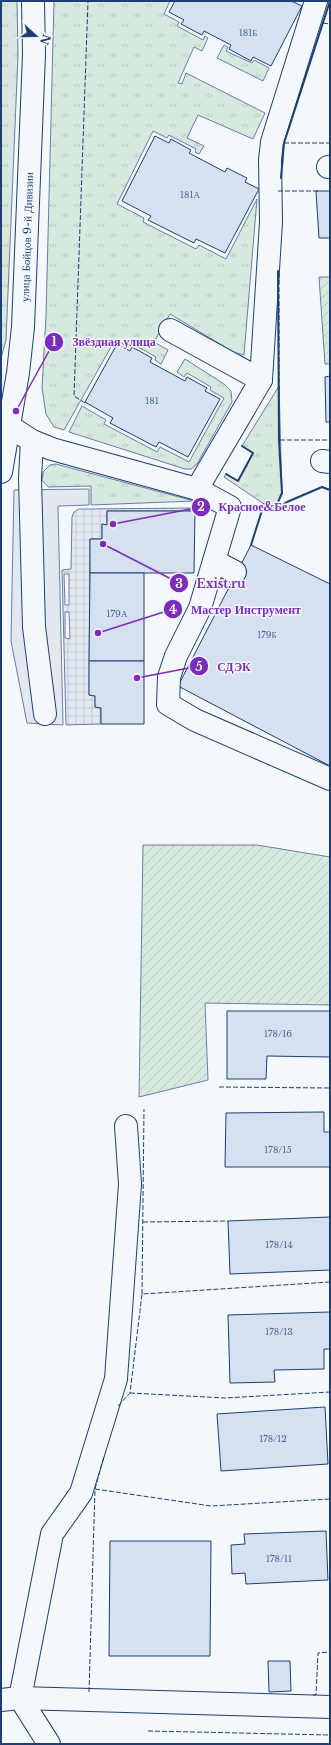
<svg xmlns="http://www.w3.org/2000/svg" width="331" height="1745" font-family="'Libre Baskerville',serif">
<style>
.grass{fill:url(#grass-tufts);stroke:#687fa3}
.garden{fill:url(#garden-furrows);stroke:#687fa3}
.parking{fill:#e3e8f0;stroke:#687fa3}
.plaza{fill:url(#plaza-grid);stroke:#687fa3;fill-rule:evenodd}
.building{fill:#d5e0f0;stroke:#1d3f73}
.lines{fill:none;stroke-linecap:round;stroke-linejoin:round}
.minor-casing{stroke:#1d3f73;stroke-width:24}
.major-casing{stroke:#1d3f73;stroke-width:24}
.minor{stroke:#f4f7fb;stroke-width:22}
.major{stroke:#f4f7fb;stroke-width:22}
.fence{stroke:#1d3f73;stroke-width:1;stroke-dasharray:5 2;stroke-linecap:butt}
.wall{stroke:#1d3f73;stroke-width:2}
.labels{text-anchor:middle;stroke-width:3;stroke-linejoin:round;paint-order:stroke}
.number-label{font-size:9px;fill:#4b6792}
.street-label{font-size:11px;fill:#1d3f73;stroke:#f4f7fb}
.leader{fill:none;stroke:#7b2cbf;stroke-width:1.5}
.callout-dot{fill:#7b2cbf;stroke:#f4f7fb;stroke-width:1.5}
.mark-label{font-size:12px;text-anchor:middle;font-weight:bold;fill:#fff}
.callout-label{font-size:12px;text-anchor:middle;font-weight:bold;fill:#7b2cbf;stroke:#f4f7fb;stroke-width:3;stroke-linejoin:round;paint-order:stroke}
</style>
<defs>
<pattern id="grass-tufts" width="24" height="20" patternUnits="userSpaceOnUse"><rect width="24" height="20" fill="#d7e8df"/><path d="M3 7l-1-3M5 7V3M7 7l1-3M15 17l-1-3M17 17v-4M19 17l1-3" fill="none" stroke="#b8c8c3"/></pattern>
<pattern id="garden-furrows" width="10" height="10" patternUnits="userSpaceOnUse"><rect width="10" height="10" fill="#d7e8df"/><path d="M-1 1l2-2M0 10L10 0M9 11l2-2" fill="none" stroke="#b8c8c3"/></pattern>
<pattern id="plaza-grid" width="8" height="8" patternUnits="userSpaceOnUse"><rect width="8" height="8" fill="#e3e8f0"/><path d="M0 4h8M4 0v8" fill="none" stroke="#c2c8d1"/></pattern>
</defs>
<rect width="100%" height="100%" fill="#f4f7fb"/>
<!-- grass -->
<g class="grass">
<polygon points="1,1 17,1 18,55 6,340 1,358"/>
<polygon points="54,1 170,1 164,14 179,22 177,26 203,40 205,36 208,38 202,51 194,47 178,83 182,84 186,73 265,113 253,139 198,115 187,138 204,146 199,154 195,152 196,149 169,135 167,138 153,131 117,204 144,218 143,222 196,249 199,245 226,259 257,199 244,355 233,352 170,314 154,342 168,350 161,364 155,360 156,357 131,343 129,347 115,340 64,430 54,427 46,414 42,388 46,316"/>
<polygon points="224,45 228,47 226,51 252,63 254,60 269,68 263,81 217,58"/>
<polygon points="185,359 224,384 231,391 232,402 197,464 191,469 185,469 69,432 82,406 106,420 104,424 157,452 160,447 189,462 224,398 210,390 211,387 187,373 184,377 177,372"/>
<polygon points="279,386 282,493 275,509 264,504 224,477 226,474 238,481 253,453 242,446"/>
<polygon points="56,464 194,501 91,505 91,486 48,487 42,480 43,472 50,465"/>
</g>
<!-- garden -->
<g class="garden">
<polygon points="319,277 330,277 330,364 325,364"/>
<polygon points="143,845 257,845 330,857 330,1005 205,1003 208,1080 139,1097"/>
</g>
<!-- parking -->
<polygon class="parking" points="89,489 89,505 58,506 63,725 27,723 11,641 14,490"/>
<!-- plaza -->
<path class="plaza" d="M194,508L195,511H107V525H102V539H90L89,695L95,696V707L101,708V724L66,725L62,570L71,569L72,517L74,512L79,509H86ZM64,574H69V605H65ZM65,612H69L70,639L65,638Z"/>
<!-- building -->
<g class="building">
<polygon points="175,1 291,1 302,6 271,66 253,57 251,61 229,49 231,45 204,31 202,35 181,24 184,20 169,12"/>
<polygon points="155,136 169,143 171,139 191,150 189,153 225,172 227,168 247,178 245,182 259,189 225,253 196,239 194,243 148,220 151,216 122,201"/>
<polygon points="316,191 330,191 330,238 319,238"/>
<polygon points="117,344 130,351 132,347 152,358 150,362 185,381 187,377 207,388 205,391 220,399 188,457 159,442 156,447 110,423 113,418 85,402"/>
<polygon points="330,376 330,422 326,422 325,377"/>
<polygon points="107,511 195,511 194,573 90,573 90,539 102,539 102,524 107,525"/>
<polygon points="251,545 330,584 330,766 178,686"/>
<polygon points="90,573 144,573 144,661 89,661"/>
<polygon points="89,661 144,661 144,724 101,724 101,708 95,707 95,696 89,695"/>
<polygon points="227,1011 330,1011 330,1057 267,1056 266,1079 227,1079"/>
<polygon points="324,1112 324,1132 330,1132 330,1167 225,1167 226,1113"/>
<polygon points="330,1217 330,1270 230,1274 228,1221"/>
<polygon points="330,1312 330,1349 324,1349 324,1369 274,1370 275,1382 230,1383 228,1315"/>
<polygon points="325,1407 328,1464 221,1471 217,1414"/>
<polygon points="326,1531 328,1580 246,1584 245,1573 232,1574 231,1545 245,1544 244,1534"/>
<polygon points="110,1541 211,1541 210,1656 109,1656"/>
<polygon points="268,1661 290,1661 291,1691 269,1692"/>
</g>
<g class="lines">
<defs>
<g id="minor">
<polyline points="328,167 330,167"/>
<polyline points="170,330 261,380"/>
<polyline points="1,425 9,426 32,441 52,449 197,489 230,507 200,608 176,656 169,677 168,704 195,720 330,779"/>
<polyline points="32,441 30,478 34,627 45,714"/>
<polyline points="322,461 330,462"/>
<polyline points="197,489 261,380 271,222 270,160 272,142 316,1"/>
<polyline points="214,561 235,572"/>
<polyline points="1,1700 20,1698 330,1707"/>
<polyline points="49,1744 20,1698 52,1534 81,1493 116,1379 130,1184 126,1126"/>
</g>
<polyline id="major" points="1,472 18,373 23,327 34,54 33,1"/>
</defs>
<!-- minor casing -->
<use href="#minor" class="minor-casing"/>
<!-- major casing -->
<use href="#major" class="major-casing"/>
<!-- minor -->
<use href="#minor" class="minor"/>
<!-- major -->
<use href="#major" class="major"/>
<!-- fence -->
<g class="fence">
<polyline points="323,23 330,24"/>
<polyline points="284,143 330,143"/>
<polyline points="278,191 318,191"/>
<polyline points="279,273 279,440 330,440"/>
<polyline points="85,403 74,396 88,1"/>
<polyline points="219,1087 330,1088"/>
<polyline points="143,1222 228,1221"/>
<polyline points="142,1294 144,1109"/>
<polyline points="130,1393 225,1398 330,1392"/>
<polyline points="118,1406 130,1393 142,1294 330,1282"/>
<polyline points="95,1489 211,1506 330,1499"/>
<polyline points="89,1692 95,1489 104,1456"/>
<polyline points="313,1695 316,1695 318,1653 330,1652"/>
<polyline points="148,1731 330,1735"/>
</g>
<!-- wall -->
<g class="wall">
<polyline points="281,178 284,143 330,1"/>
<polyline points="226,474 238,481 253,453 242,446"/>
<polyline points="275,509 282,493 279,440 278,271"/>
<polyline points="251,545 264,504 275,509 287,502 322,487 330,490"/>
</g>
</g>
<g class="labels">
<!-- number labels -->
<g class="number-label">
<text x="248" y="36">181Б</text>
<text x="190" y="198">181А</text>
<text x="152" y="404">181</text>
<text x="117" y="617">179А</text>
<text x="267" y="638">179Б</text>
<text x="278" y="1037">178/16</text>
<text x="278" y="1153">178/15</text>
<text x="279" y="1248">178/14</text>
<text x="279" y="1335">178/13</text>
<text x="273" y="1442">178/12</text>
<text x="279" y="1562">178/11</text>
</g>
<!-- street labels -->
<g class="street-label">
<text transform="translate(27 237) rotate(-88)" y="4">улица Бойцов 9-й Дивизии</text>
</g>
</g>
<!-- callouts -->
<path class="leader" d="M16 411L54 342M113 524L201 507M103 544L179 583M98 633L173 609M137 678L199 666"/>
<g class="callout-dot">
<circle cx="16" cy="411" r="4"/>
<circle cx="113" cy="524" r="4"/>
<circle cx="103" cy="544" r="4"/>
<circle cx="98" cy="633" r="4"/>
<circle cx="137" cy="678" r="4"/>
<circle cx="54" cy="342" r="10"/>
<circle cx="201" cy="507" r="10"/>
<circle cx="179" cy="583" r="10"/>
<circle cx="173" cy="609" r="10"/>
<circle cx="199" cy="666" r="10"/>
</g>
<g class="mark-label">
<text x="54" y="346">1</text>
<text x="201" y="511">2</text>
<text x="179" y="588">3</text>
<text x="173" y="614">4</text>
<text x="199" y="671">5</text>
</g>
<g class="callout-label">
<text x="114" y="346">Звёздная улица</text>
<text x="262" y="511">Красное&amp;Белое</text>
<text x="221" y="588">Exist.ru</text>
<text x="246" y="614">Мастер Инструмент</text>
<text x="234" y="671">СДЭК</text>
</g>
<!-- border -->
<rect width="331" height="1745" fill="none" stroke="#1d3f73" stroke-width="4"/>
<!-- north arrow -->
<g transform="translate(36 36) rotate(111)" stroke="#f4f7fb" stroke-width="3" paint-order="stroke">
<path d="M0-3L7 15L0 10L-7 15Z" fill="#1d3f73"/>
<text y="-6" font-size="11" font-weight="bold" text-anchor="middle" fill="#1d3f73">N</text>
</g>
</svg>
